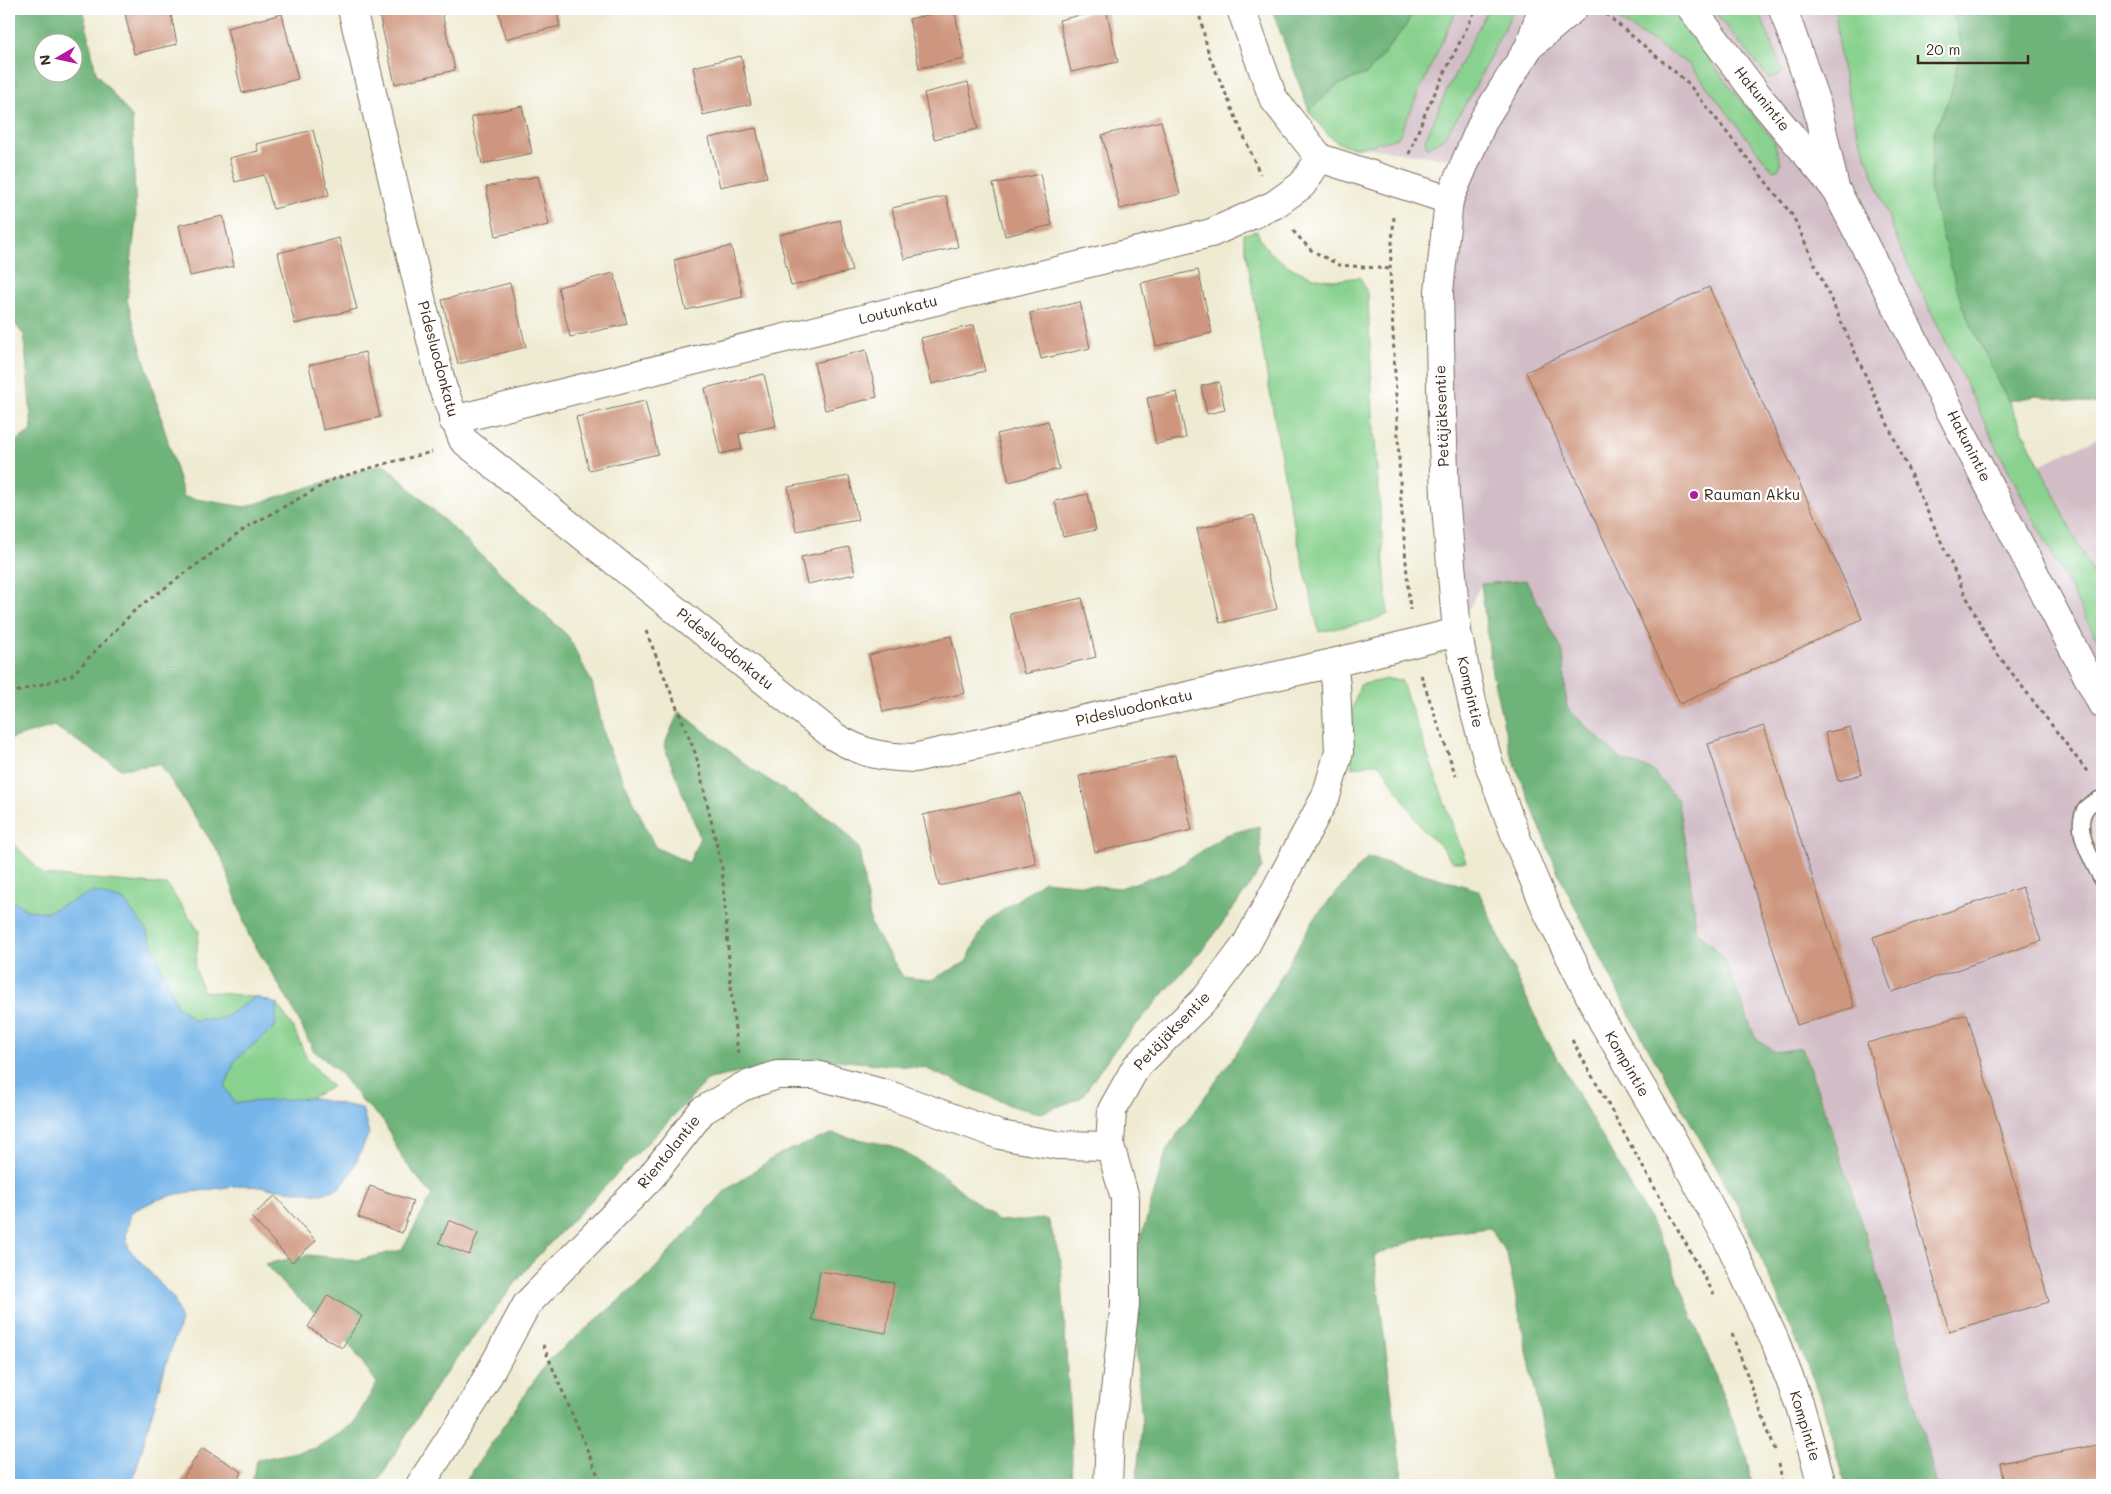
<svg xmlns="http://www.w3.org/2000/svg" width="2111" height="1494" font-family="Mali,sans-serif">
<style>
.industrial{fill:#d2bdc6}
.green{fill:#88d18e;stroke:#627e56}
.forest{fill:#6eb379;stroke:#546e4c;fill-rule:evenodd}
.water{fill:#75b5e9;stroke:#587084}
.building{fill:#ce967e}
.lines{fill:none;stroke-linecap:round;stroke-linejoin:round}
.service-casing{stroke:#7a6e5d;stroke-width:18}
.minor-casing{stroke:#7a6e5d;stroke-width:30}
.tertiary-casing{stroke:#7a6e5d;stroke-width:30}
.path{stroke:#7a6e5d;stroke-width:3;stroke-dasharray:4 4;stroke-linecap:butt}
.service{stroke:#fff;stroke-width:15}
.minor{stroke:#fff;stroke-width:28}
.tertiary{stroke:#fff;stroke-width:28}
.poi-dot{fill:#b5179e;stroke:#fff;stroke-width:2}
.labels{text-anchor:middle;stroke-width:4.5;stroke-linejoin:round;paint-order:stroke}
.street-label{font-size:15px;fill:#3b2a1e;stroke:#fff}
.poi-label{font-size:15px;fill:#3b2a1e;stroke:#fff;text-anchor:start}
</style>
<rect width="100%" height="100%" fill="#fff"/>
<filter id="ink" filterUnits="userSpaceOnUse"><feTurbulence type="fractalNoise" baseFrequency=".02" numOctaves="2"/><feDisplacementMap in="SourceGraphic" scale="10" xChannelSelector="R" yChannelSelector="G"/><feConvolveMatrix kernelMatrix="1 2 1 2 8 2 1 2 1" color-interpolation-filters="sRGB"/></filter>
<filter id="wash" filterUnits="userSpaceOnUse"><feTurbulence type="fractalNoise" baseFrequency=".0096" numOctaves="4" result="noise"/><feDisplacementMap in="SourceGraphic" scale="20" xChannelSelector="R" yChannelSelector="G"/><feGaussianBlur stdDeviation="1.12" result="paint"/><feColorMatrix in="noise" values="0 0 0 0 0 0 0 0 0 0 0 0 0 0 0 0 0 1.4 0 .05"/><feComposite in="paint" operator="in"/></filter>
<g filter="url(#wash)">
<rect width="100%" height="100%" fill="#efebd3"/>
<!-- industrial -->
<g class="industrial">
<polygon points="1272,9 1835,9 1841,63 1857,131 1899,245 2094,634 2102,645 2102,1485 1937,1485 1867,1234 1829,1120 1802,1048 1775,1052 1756,1039 1723,957 1696,930 1688,859 1652,769 1622,760 1567,708 1563,652 1481,584 1457,632 1441,387 1464,161 1362,147 1351,148 1337,142 1323,130 1309,111"/>
<polygon points="2102,436 2102,593 2039,465"/>
</g>
<!-- green -->
<g class="green">
<path d="M1415,9H1457L1398,138C1348,151 1342,156 1309,111L1337,85L1368,73L1405,27Z"/>
<polygon points="1488,9 1514,9 1470,97 1444,138 1427,148 1425,140 1447,90"/>
<polygon points="1608,9 1650,9 1673,15 1774,141 1781,163 1778,170 1773,171 1690,65 1619,20"/>
<polygon points="1712,9 1758,9 1783,73 1769,78"/>
<polygon points="1835,9 1952,9 1961,44 1952,91 1934,132 1962,306 2102,593 2102,645 2094,634 1999,452 1899,245 1857,131 1841,63"/>
<path d="M1257,231C1265,258 1306,280 1334,280C1342,280 1352,278 1360,277L1368,295L1373,415L1388,614L1371,621L1319,632L1288,498L1243,234Z"/>
<polygon points="1387,679 1401,680 1466,862 1453,862 1439,844 1424,832 1382,766 1376,763 1352,768 1351,713 1360,685"/>
<polygon points="9,839 44,875 167,885 199,931 195,968 203,991 255,997 277,1004 293,1027 306,1057 332,1087 310,1098 185,1125 9,984"/>
</g>
<!-- forest -->
<g class="forest">
<path d="M9,9H83L96,73L132,117L136,219L127,300L184,497L245,507L384,464L568,636L592,683L607,745L655,847L689,863L700,837L664,746L679,711L753,770L837,823L859,848L871,925L903,977L931,980L966,962L986,922L1044,881L1120,888L1174,870L1225,835L1259,826L1262,868L1212,938L1111,1054L1081,1098L1041,1113L1014,1107L925,1068L812,1058L709,1079L531,1263L437,1385L376,1485H251L257,1460L316,1448L353,1424L377,1383L343,1335L293,1294L265,1264L308,1255L358,1260L402,1250L432,1195L403,1160L383,1120L363,1102L338,1071L313,1050L290,1003L249,936L222,858L160,764L121,769L54,726L9,739V446L32,430L24,335L9,317ZM42,42H72V72H42Z"/>
<polygon points="1272,9 1415,9 1405,27 1368,73 1337,85 1309,111"/>
<polygon points="1952,9 2102,9 2102,405 2036,396 2008,401 1962,306 1930,191 1934,132 1952,91 1961,44"/>
<path d="M1526,580L1563,652L1567,708L1622,760L1651,769L1677,799L1688,859L1696,930L1723,957L1756,1039L1775,1052L1802,1048C1856,1191 1897,1337 1937,1485H1846L1820,1395L1740,1210L1633,1021L1558,873L1510,752L1492,673L1481,584Z"/>
<polygon points="1368,857 1478,890 1541,1030 1666,1248 1746,1455 1752,1485 1555,1485 1507,1255 1490,1228 1426,1236 1374,1256 1403,1485 1136,1485 1142,1423 1130,1275 1167,1149 1240,1048 1315,917"/>
<polygon points="832,1134 893,1146 943,1175 997,1221 1048,1219 1061,1262 1072,1457 1071,1485 463,1485 547,1362 649,1275 726,1190 779,1154"/>
</g>
<!-- water -->
<polygon class="water" points="93,892 123,900 146,929 177,1006 194,1020 223,1018 255,997 277,1004 275,1027 235,1060 225,1087 235,1103 310,1098 362,1108 369,1133 350,1175 339,1188 322,1194 242,1185 177,1194 156,1200 131,1212 126,1235 129,1249 174,1299 181,1321 166,1364 133,1480 107,1485 9,1485 9,898 27,910 47,912"/>
<g id="blocks">
<!-- building -->
<g class="building">
<polygon points="124,9 170,9 177,44 134,54"/>
<polygon points="401,9 441,9 455,70 395,84 379,14"/>
<polygon points="498,9 556,9 560,26 505,39"/>
<polygon points="618,9 637,9 637,10 619,13"/>
<polygon points="954,9 965,59 919,68 909,19"/>
<polygon points="1106,9 1118,62 1071,72 1059,20"/>
<polygon points="282,14 298,79 242,93 227,28"/>
<polygon points="741,56 751,104 703,115 693,67"/>
<polygon points="968,82 978,129 934,139 924,93"/>
<polygon points="522,106 532,153 482,164 471,117"/>
<polygon points="1161,121 1180,194 1120,209 1102,135"/>
<polygon points="756,128 767,177 720,187 709,138"/>
<polygon points="313,130 329,195 273,209 264,175 235,182 229,158 258,151 256,144"/>
<polygon points="1040,174 1052,225 1005,236 993,184"/>
<polygon points="538,176 549,225 496,236 486,187"/>
<polygon points="946,196 958,247 904,259 892,208"/>
<polygon points="223,216 234,266 190,276 179,225"/>
<polygon points="840,220 852,271 791,286 779,235"/>
<polygon points="339,238 357,309 295,324 278,253"/>
<polygon points="731,246 743,297 686,310 674,260"/>
<polygon points="1198,270 1212,333 1156,346 1141,283"/>
<polygon points="614,273 627,324 570,337 558,287"/>
<polygon points="510,283 526,347 458,364 442,300"/>
<polygon points="1709,287 1862,619 1680,704 1526,372"/>
<polygon points="1080,302 1090,348 1041,359 1030,313"/>
<polygon points="974,325 985,371 932,384 921,338"/>
<polygon points="866,350 877,397 825,410 814,363"/>
<polygon points="365,352 380,417 323,430 309,365"/>
<polygon points="764,374 776,426 739,434 742,449 720,454 705,388"/>
<polygon points="1219,382 1225,410 1207,414 1201,386"/>
<polygon points="1177,392 1186,438 1156,444 1147,398"/>
<polygon points="645,401 658,454 589,470 576,417"/>
<polygon points="1048,421 1059,469 1009,482 997,434"/>
<polygon points="849,476 858,520 796,531 788,487"/>
<polygon points="1088,494 1096,530 1063,537 1055,501"/>
<polygon points="1254,515 1277,609 1220,623 1197,529"/>
<polygon points="849,547 855,574 807,584 801,557"/>
<polygon points="1082,598 1096,657 1024,674 1010,614"/>
<polygon points="951,636 965,693 883,712 869,655"/>
<polygon points="1764,726 1854,1007 1797,1025 1708,744"/>
<polygon points="1850,727 1862,774 1838,781 1825,733"/>
<polygon points="1175,755 1192,830 1095,852 1079,776"/>
<polygon points="1021,793 1036,864 939,886 923,815"/>
<polygon points="2022,887 2041,941 1892,992 1873,937"/>
<polygon points="1967,1014 2049,1302 1949,1331 1867,1043"/>
<polygon points="370,1186 413,1201 402,1233 358,1217"/>
<polygon points="275,1196 316,1241 292,1262 251,1217"/>
<polygon points="449,1220 478,1233 469,1255 439,1243"/>
<polygon points="820,1271 894,1283 886,1333 812,1320"/>
<polygon points="328,1295 362,1316 342,1348 308,1327"/>
<polygon points="2102,1444 2102,1485 2004,1485 2000,1463"/>
<polygon points="202,1447 242,1472 234,1485 179,1485"/>
</g>
</g>
</g>
<g filter="url(#ink)">
<use href="#blocks" fill-opacity="0" stroke="#7a6e5d" stroke-width="1"/>
<g class="lines">
<defs>
<path id="service" d="M2102,798C2098,800 2091,803 2088,806C2070,826 2093,861 2102,880"/>
<g id="minor">
<path d="M352,9L442,386L463,440L835,737C864,754 880,757 914,758L1333,663L1457,632"/>
<polyline points="1241,9 1273,98 1320,158 1449,200"/>
<polyline points="453,420 1211,233 1274,205 1302,185 1320,158"/>
<polyline points="420,1485 476,1398 527,1304 651,1177 702,1111 742,1087 777,1075 816,1075 892,1096 1000,1135 1057,1145 1110,1146"/>
<polyline points="1108,1485 1110,1435 1125,1304 1125,1198 1110,1146 1112,1110 1136,1067 1206,998 1246,945 1326,796 1339,752 1336,686 1333,663"/>
</g>
<g id="tertiary">
<polyline points="1542,9 1529,47 1484,119 1449,200 1439,291 1441,387 1445,496 1457,632 1473,706 1489,764 1518,842 1548,913 1603,1022 1688,1166 1731,1246 1775,1341 1800,1406 1822,1485"/>
<polyline points="1692,9 1762,101 1835,188 2102,704"/>
<polyline points="1783,9 1817,106 1834,184"/>
<polyline points="1530,46 1573,9"/>
</g>
</defs>
<!-- service casing -->
<use href="#service" class="service-casing"/>
<!-- minor casing -->
<use href="#minor" class="minor-casing"/>
<!-- tertiary casing -->
<use href="#tertiary" class="tertiary-casing"/>
<!-- path -->
<g class="path">
<polyline points="1198,9 1209,55 1260,174"/>
<polyline points="1606,14 1687,82 1793,216 1964,592 1992,647 2089,774"/>
<polyline points="1409,154 1426,111 1476,9"/>
<polyline points="1394,217 1390,269 1401,502 1410,610"/>
<polyline points="1293,231 1311,250 1339,265 1390,269"/>
<polyline points="646,631 696,755 722,868 733,1012 738,1054"/>
<polyline points="1421,675 1456,776"/>
<polyline points="9,694 72,675 135,610 249,526 334,479 384,464 432,452"/>
<polyline points="1572,1040 1714,1294"/>
<polyline points="1732,1334 1775,1450"/>
<polyline points="543,1345 602,1485"/>
<polyline points="1779,1463 1783,1485"/>
</g>
<!-- service -->
<use href="#service" class="service"/>
<!-- minor -->
<use href="#minor" class="minor"/>
<!-- tertiary -->
<use href="#tertiary" class="tertiary"/>
</g>
</g>
<!-- markers -->
<circle class="poi-dot" cx="1694" cy="495" r="5"/>
<g class="labels">
<!-- street labels -->
<g class="street-label">
<text transform="translate(1762 99) rotate(51)" y="5">Hakunintie</text>
<text transform="translate(898 310) rotate(-14)" y="5">Loutunkatu</text>
<text transform="translate(438 359) rotate(75)" y="5">Pidesluodonkatu</text>
<text transform="translate(1442 416) rotate(-92)" y="5">Petäjäksentie</text>
<text transform="translate(1969 446) rotate(63)" y="5">Hakunintie</text>
<text transform="translate(725 649) rotate(39)" y="5">Pidesluodonkatu</text>
<text transform="translate(1470 692) rotate(77)" y="5">Kompintie</text>
<text transform="translate(1134 708) rotate(-13)" y="5">Pidesluodonkatu</text>
<text transform="translate(1172 1031) rotate(-46)" y="5">Petäjäksentie</text>
<text transform="translate(1627 1064) rotate(60)" y="5">Kompintie</text>
<text transform="translate(669 1152) rotate(-51)" y="5">Rientolantie</text>
<text transform="translate(1805 1426) rotate(73)" y="5">Kompintie</text>
</g>
<!-- poi labels -->
<g class="poi-label">
<text x="1704" y="500">Rauman Akku</text>
</g>
</g>
<!-- margin -->
<rect width="2111" height="1494" fill="none" stroke="#fff" stroke-width="30"/>
<!-- north arrow -->
<g transform="translate(58 58) rotate(261)"><circle r="24" fill="#ffffff" stroke="#b1aaa5"/>
<path d="M0-4L9 19L0 12L-9 19Z" fill="#b5179e"/>
<text y="-8" font-size="14" font-weight="bold" text-anchor="middle" fill="#3b2a1e">N</text>
</g>
<!-- scale -->
<path d="M1918 55v8h110v-8" fill="none" stroke="#3b2a1e" stroke-width="2.5"/>
<text x="1926" y="55" font-size="15" fill="#3b2a1e" stroke="#ffffff" stroke-width="4" paint-order="stroke">20 m</text>
</svg>
